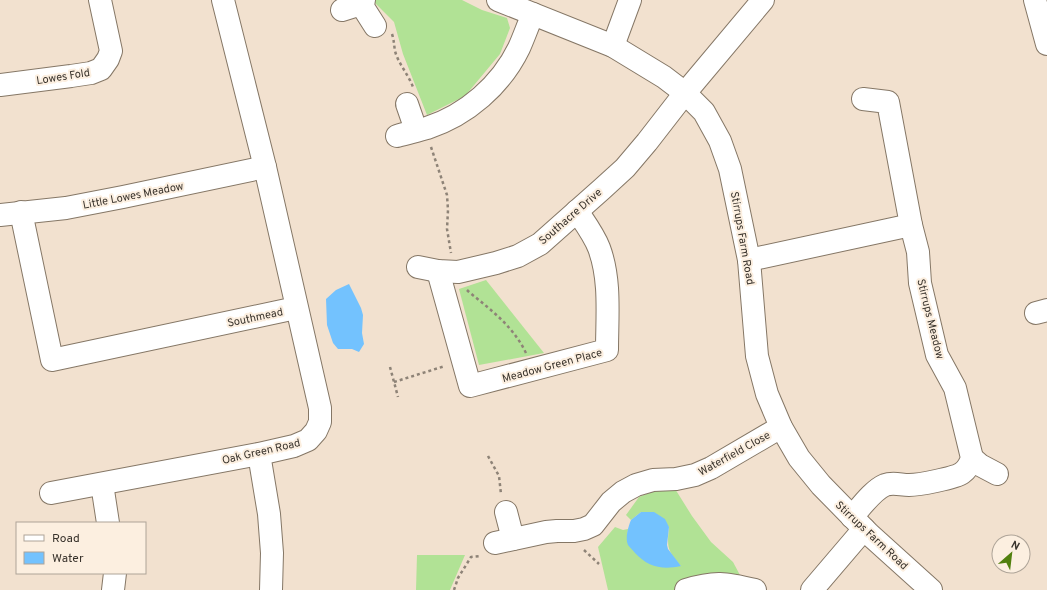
<svg xmlns="http://www.w3.org/2000/svg" width="1047" height="590" font-family="Overpass,sans-serif">
<style>
.grass{fill:#b1e295}
.water{fill:#73c2fe}
.lines{fill:none;stroke-linecap:round;stroke-linejoin:round}
.minor-casing{stroke:#857766;stroke-width:24}
.path{stroke:#8e8377;stroke-width:2.5;stroke-dasharray:3 3;stroke-linecap:butt}
.minor{stroke:#fff;stroke-width:22}
.labels{text-anchor:middle;stroke-width:4;stroke-linejoin:round;paint-order:stroke}
.street-label{font-size:11px;fill:#39332c;stroke:#fcefe0}
</style>
<rect width="100%" height="100%" fill="#f2e1cf"/>
<!-- grass -->
<g class="grass">
<polygon points="374,0 462,0 482,10 507,18 510,28 500,54 465,96 427,115 403,54 394,22 373,1"/>
<polygon points="486,280 544,353 479,365 459,289"/>
<path d="M672,484L692,516L711,542L733,562L741,577L680,590H608L598,547L615,527L623,530L628,529L627,538L681,566C667,550 667,548 669,527L641,512L631,520L626,515L639,497Z"/>
<polygon points="417,555 465,555 450,590 416,590"/>
</g>
<!-- water -->
<g class="water">
<polygon points="349,284 361,308 363,315 362,333 364,344 359,352 352,349 338,349 333,343 327,325 326,299 336,290"/>
<path d="M641,512H654L665,519L669,527L667,545L668,549L681,566C662,570 648,567 635,553C633,550 630,548 628,545C625,538 628,527 631,520Z"/>
</g>
<g class="lines">
<defs>
<g id="minor">
<polyline points="498,0 613,46 664,77 685,93 704,112 720,141 730,169 749,260 757,356 767,394 781,427 799,458 821,485 869,534 931,590"/>
<polyline points="1035,0 1047,44"/>
<polyline points="361,4 375,26"/>
<polyline points="342,10 361,4 364,0"/>
<polyline points="613,46 630,0"/>
<polyline points="0,85 71,76 91,73 101,69 108,59 111,51 100,0"/>
<polyline points="407,104 416,130"/>
<path d="M397,136C407,133 417,131 427,128C467,115 501,85 519,48C524,37 528,25 533,14"/>
<polyline points="21,212 52,360 296,308"/>
<polyline points="0,215 66,208 123,197 265,167"/>
<polyline points="749,260 911,225"/>
<polyline points="418,267 438,271 458,272 496,263 518,256 540,244 602,189 625,168 647,142 685,93 763,0"/>
<path d="M438,271L470,386L607,350C607,317 611,280 599,248C594,235 585,223 577,211"/>
<polyline points="1036,313 1047,310"/>
<polyline points="259,454 269,514 272,553 271,590"/>
<polyline points="972,458 980,465 997,474"/>
<polyline points="102,484 108,523"/>
<polyline points="51,493 259,454 294,446 308,440 316,431 320,422 320,408 265,167 223,0"/>
<polyline points="506,512 513,539"/>
<path d="M852,517C860,508 873,490 885,485C893,482 901,485 909,485C919,485 955,478 962,473C968,469 970,464 972,458L955,388L937,355L920,283L918,252L911,225L888,102L863,99"/>
<polyline points="495,543 546,532 557,531 574,531 584,529 593,525 611,502 623,492 636,485 653,480 676,479 695,475 711,468 781,427"/>
<polyline points="113,590 115,573"/>
<path d="M686,590C715,581 725,583 755,590"/>
<polyline points="812,590 864,529"/>
</g>
</defs>
<!-- minor casing -->
<use href="#minor" class="minor-casing"/>
<!-- path -->
<g class="path">
<path d="M392,34C394,40 394,45 395,51C398,63 408,74 413,87"/>
<polyline points="431,147 447,195 448,210 447,229 451,253"/>
<path d="M467,290L469,292C491,310 513,326 526,353"/>
<polyline points="390,367 398,397"/>
<polyline points="394,382 445,366"/>
<polyline points="488,456 499,476 501,494"/>
<polyline points="584,550 599,564"/>
<polyline points="454,590 458,578 471,557 481,556"/>
</g>
<!-- minor -->
<use href="#minor" class="minor"/>
</g>
<g class="labels">
<!-- street labels -->
<g class="street-label">
<text transform="translate(63 76) rotate(-9)" y="4">Lowes Fold</text>
<text transform="translate(133 195) rotate(-11)" y="4">Little Lowes Meadow</text>
<text transform="translate(570 216) rotate(-41)" y="4">Southacre Drive</text>
<text transform="translate(743 238) rotate(80)" y="4">Stirrups Farm Road</text>
<text transform="translate(255 317) rotate(-12)" y="4">Southmead</text>
<text transform="translate(931 319) rotate(76)" y="4">Stirrups Meadow</text>
<text transform="translate(552 365) rotate(-15)" y="4">Meadow Green Place</text>
<text transform="translate(261 451) rotate(-13)" y="4">Oak Green Road</text>
<text transform="translate(734 453) rotate(-29)" y="4">Waterfield Close</text>
<text transform="translate(872 535) rotate(43)" y="4">Stirrups Farm Road</text>
</g>
</g>
<!-- legend -->
<rect x="16" y="522" width="130" height="52" fill="#fcefe0" stroke="#aea498"/>
<rect x="24" y="535" width="20" height="6" fill="#ffffff" stroke="#aea498"/>
<text x="52" y="542" font-size="12" fill="#39332c">Road</text>
<rect x="24" y="552" width="20" height="12" fill="#73c2fe" stroke="#aea498"/>
<text x="52" y="562" font-size="12" fill="#39332c">Water</text>
<!-- north arrow -->
<g transform="translate(1011 554) rotate(28)"><circle r="19" fill="#fcefe0" stroke="#aea498"/>
<path d="M0-3L7 15L0 10L-7 15Z" fill="#52800e"/>
<text y="-6" font-size="11" font-weight="bold" text-anchor="middle" fill="#39332c">N</text>
</g>
</svg>
